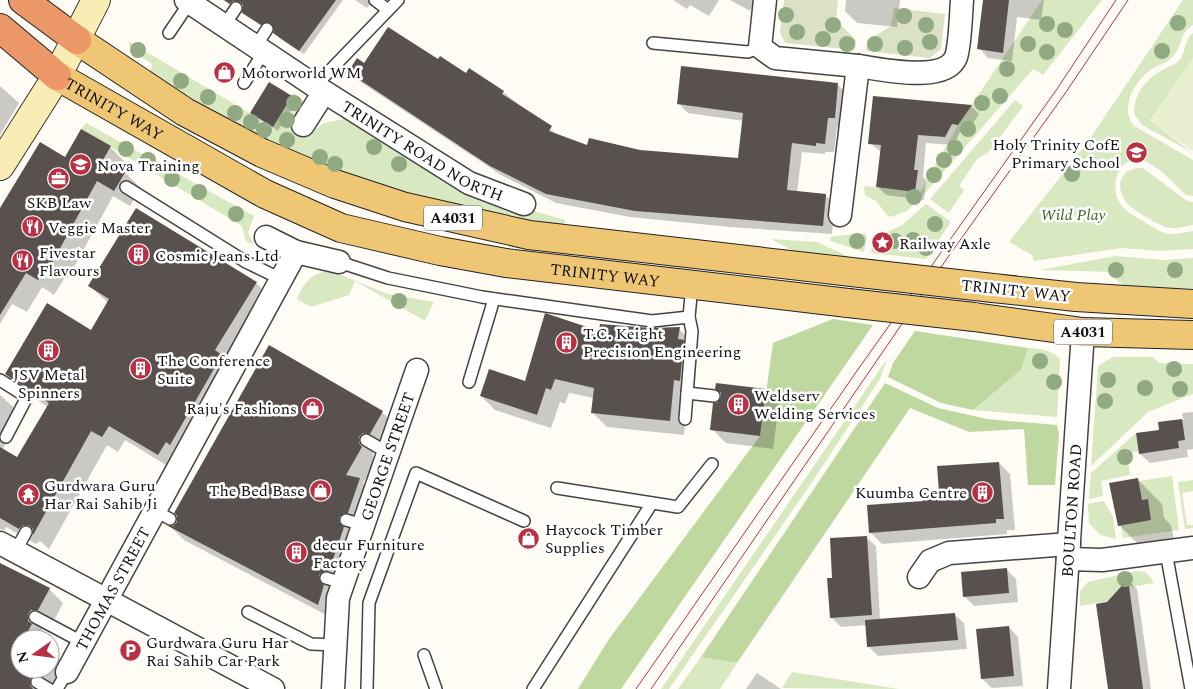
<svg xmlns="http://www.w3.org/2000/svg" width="1193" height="689" font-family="Spectral,serif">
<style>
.green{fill:#d8e8c0}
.forest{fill:#bed8a0}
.cemetery{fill:#dae1c6}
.pitch{fill:#e8f0d1}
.shadow{fill:#0003}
.building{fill:#59514e}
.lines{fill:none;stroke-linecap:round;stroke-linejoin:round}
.lane-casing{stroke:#444;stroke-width:14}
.street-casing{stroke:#444;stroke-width:25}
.secondary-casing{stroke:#333;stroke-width:30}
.primary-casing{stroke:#222;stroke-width:30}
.highway-casing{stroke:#222;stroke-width:30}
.lane{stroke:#fff;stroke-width:11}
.street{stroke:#fff;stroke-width:22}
.secondary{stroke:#faecb5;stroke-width:28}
.primary{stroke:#efc674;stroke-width:28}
.highway{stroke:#eb9767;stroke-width:28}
.tram{stroke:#b93044;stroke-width:1}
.primary-bridge-casing{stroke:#222;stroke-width:30;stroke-linecap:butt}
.primary-bridge{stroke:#efc674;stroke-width:28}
.tree{fill:#91aa82}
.labels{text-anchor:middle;stroke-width:5;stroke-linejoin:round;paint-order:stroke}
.shield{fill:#fff;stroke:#585858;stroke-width:1}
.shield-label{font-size:15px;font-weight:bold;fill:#111}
.poi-label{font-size:16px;fill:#111;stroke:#fff;text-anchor:start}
.street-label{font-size:16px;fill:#111;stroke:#fff}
.park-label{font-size:16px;font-style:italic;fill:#386624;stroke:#fff}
</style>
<rect width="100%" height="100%" fill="#fefcf5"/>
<!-- green -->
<g class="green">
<polygon points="1042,0 1102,0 1043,75 1033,69 925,193 907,211 891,217 887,215 876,201 865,195 864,186 920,192 958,125"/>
<path d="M1183,0H1193V25C1178,35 1184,42 1175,54C1170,62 1159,64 1152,69C1135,80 1119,108 1134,126L1193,160V196L1186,195C1174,184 1159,166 1144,161C1118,153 1108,188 1121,205C1127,213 1138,218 1146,223C1153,227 1161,233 1170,234C1177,234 1186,232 1193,231V249L1160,251L1121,248L1034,261L1032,255L1009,242L1087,143Z"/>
<path d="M1193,33V59L1150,120L1193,153L1142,125L1134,114C1134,92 1147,78 1166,68C1170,66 1176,64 1179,61C1186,53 1184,39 1193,33Z"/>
<path d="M128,41L273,127L294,92L302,104L299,113L291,125L305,137L324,123L349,118L464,191L565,220L564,228C461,213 357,185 264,139C225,119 187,95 149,73L153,65L131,50Z"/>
<polygon points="1015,100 1023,106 988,153 977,159 959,186 964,190 949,213 930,199"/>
<polygon points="86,123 254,216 248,233 254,245 246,241 242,226 81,129"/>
<path d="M1143,168L1187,201L1193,202V225C1186,226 1177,229 1170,228C1161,227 1131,209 1126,202C1114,184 1121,167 1143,168Z"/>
<polygon points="926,204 951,222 926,259 871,253 874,238 902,225"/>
<path d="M865,233L867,237L864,252L830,241L831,237C842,234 854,236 865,233Z"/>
<polygon points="771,239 817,242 856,260 797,253"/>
<polygon points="1115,256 1164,260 1193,258 1193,292 1133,290 1115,279 1114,272 1040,270"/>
<path d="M329,271L336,273L388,294L434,302L425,321L355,281L349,295L311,307L297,299C303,284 311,273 329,271Z"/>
<path d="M1028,348C1040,349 1051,349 1060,359L1057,417L973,410L1021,370Z"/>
<polygon points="1113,357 1153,357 1160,363 1193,364 1193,394 1148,412 1091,466 1098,366"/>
<polygon points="887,359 880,379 806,491 669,689 661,689"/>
<polygon points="1136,433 1139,451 1127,454 1130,475 1101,481 1103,496 1089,499 1091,473"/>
<polygon points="1172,476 1179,530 1123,538 1121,525 1151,520 1148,499 1142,500 1139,481"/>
<polygon points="1193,480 1193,491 1182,493 1187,525 1193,525 1193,528 1185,529 1178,482"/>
<polygon points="1104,501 1113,517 1116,539 1100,535 1089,523 1088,504"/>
<polygon points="1137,571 1146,572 1154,583 1119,589 1107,602 1080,606 1080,591 1088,582"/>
<polygon points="701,657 737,663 720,689 678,689"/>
<polygon points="792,672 899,689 782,688"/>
</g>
<!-- forest -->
<g class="forest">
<polygon points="833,319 873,325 621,689 578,689 609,639 760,436 773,343"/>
<polygon points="915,331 1028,348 1021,370 973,410 941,403 888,377 893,363"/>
<polygon points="885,383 938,408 987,419 1057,425 1059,434 1055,485 1028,485 1024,429 969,432 910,408 737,663 701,657"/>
</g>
<!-- cemetery -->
<g class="cemetery">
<polygon points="784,0 838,0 836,20 856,40 855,50 785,43 780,32"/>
<polygon points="894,8 945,14 941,49 930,58 866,51 867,41 891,26"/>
</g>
<!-- pitch -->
<polygon class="pitch" points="1193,59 1193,151 1150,120"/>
<!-- shadow -->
<g class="shadow">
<polygon points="223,0 343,0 304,54 279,38 275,33 274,26 266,29 248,17 243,12 244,5 238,5 235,8"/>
<polygon points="355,0 373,0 367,8"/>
<polygon points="673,0 719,0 709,16 690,5 687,9"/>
<polygon points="730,0 756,0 750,11"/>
<polygon points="846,0 900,0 897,27 857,23 845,11"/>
<polygon points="985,0 1044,0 1041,20 1017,17 1012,61 988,58 979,48"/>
<polygon points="438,61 503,92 560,137 587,147 739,159 744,121 688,113 679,104 838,85 847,94 844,127 837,127 834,152 825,152 825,154 802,152 797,192 825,195 835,205 832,234 730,227 630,217 556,203 501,175 359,81 349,72 365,65"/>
<polygon points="270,84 296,102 278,131 252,112"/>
<polygon points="0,86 19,103 0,135"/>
<polygon points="971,106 979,114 967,133 960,132 954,145 926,143 923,177 926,180 924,200 886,195 878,187 881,152 870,143"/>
<polygon points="82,131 110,147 126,163 122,170 141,188 130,206 113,196 68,278 65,277 54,295 42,287 27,312 12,304 0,324 0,212 66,159"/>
<polygon points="256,283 272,299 174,470 125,440 118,452 107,445 49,549 40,541 36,544 6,527 4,531 0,529 0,395 22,415 2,450 18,458 48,407 22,390 6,374 92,332 108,303 90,286"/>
<polygon points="679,329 693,343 692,350 697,355 694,394 688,394 684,435 607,427 593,413 594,398 569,393 565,404 560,402 551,428 495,410 481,396 526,383 600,332"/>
<polygon points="765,390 779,404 773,449 726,443 712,429"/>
<polygon points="382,412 396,426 373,451 373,458 376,462 363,483 373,493 332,618 184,540 171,527"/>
<polygon points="1193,412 1193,449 1187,450 1188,457 1150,463 1140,454 1160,431 1159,424 1183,420 1182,413"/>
<polygon points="999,463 1010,474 1015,530 1007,530 1007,534 882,544 870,532"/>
<polygon points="1138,480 1162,504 1164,518 1171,525 1175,544 1144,550 1119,525"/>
<polygon points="866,537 876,546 880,620 954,614 964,623 967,649 878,656 868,646 867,625 841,627 831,617 834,579"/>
<polygon points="0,564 49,589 63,603 52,624 46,624 42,628 45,639 20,639 20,669 50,669 50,652 67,667 55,689 0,689"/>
<polygon points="1006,569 1016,579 1018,602 974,606 965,597"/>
<polygon points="1128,580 1137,589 1151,689 1109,689 1108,603"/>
<polygon points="1009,627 1018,637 1023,686 992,688 982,679"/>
<polygon points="757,673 781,689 746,689"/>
</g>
<!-- building -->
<g class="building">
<polygon points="224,0 336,0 299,51 273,33 274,29 271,23 267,22 261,25 242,13 243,5 240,2 233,1 230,4"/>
<polygon points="983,0 1009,0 1003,53 977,49"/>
<polygon points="388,27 438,59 440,56 466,73 469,68 504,91 502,94 552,126 549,131 587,145 589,138 640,150 738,158 743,113 677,104 681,66 838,83 835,118 828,118 825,144 816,143 816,146 792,143 791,151 787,190 826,194 823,226 635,211 546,194 490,166 348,72 357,58 364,63"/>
<polygon points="269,82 292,96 273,127 250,113"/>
<polygon points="873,96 972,105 958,125 952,124 945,137 918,135 914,170 918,170 915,192 876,187 881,145 868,144"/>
<polygon points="81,129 111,146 104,158 126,171 114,191 97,181 52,263 49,262 38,280 26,273 0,315 0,208 40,142 65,157"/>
<polygon points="136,208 257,282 215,350 222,355 170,445 166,442 158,455 109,426 102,437 91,431 33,535 33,529 29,525 23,525 19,529 0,518 0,447 17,457 49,403 5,374 47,303 91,330 109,299 88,286"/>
<polygon points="545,313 599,331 600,324 651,328 680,327 678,339 684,340 680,381 674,380 670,421 591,413 594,388 555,379 551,390 546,388 537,415 480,396 489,369 525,381"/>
<polygon points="269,345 383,411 370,434 363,433 359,437 359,443 362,447 346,475 360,478 348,513 344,513 339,517 339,522 344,527 329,571 324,571 319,575 319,580 324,585 318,605 168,526 173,526 177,522 177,516 174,513"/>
<polygon points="716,383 766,389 760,436 710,430 713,403 717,403 721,397 721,393 715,389"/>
<polygon points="1182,419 1185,440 1178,441 1179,448 1139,454 1136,433 1159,430 1158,422"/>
<polygon points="999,462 1004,519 996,519 996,523 869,533 867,505 923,501 923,493 939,492 937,466"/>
<polygon points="1138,478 1142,500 1148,499 1151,520 1118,526 1109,483"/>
<polygon points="867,536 872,615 830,618 827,578 832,578 830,538"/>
<polygon points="0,563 50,588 38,610 31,610 28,614 28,621 32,624 24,638 27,639 20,639 20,669 44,669 41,676 34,675 30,679 30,685 33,689 0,689"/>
<polygon points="1007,568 1009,593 963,597 961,572"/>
<polygon points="1128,579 1143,689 1108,689 1096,604 1107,602"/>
<polygon points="955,613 958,640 867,647 865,620"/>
<polygon points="1009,626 1014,676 981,679 976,629"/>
</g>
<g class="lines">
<defs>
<g id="lane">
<polyline points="375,0 388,10"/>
<polyline points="224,26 236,8"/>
<polyline points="169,33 190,2"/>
<polyline points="653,43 748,52 760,47"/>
<polyline points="256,46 267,29"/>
<polyline points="244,83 264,52"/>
<polyline points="315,86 398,0"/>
<polyline points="126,187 246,262 281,279"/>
<polyline points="339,262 388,278 482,297 652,321 689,317"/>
<polyline points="0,380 27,397 6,437"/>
<polyline points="469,382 494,299"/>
<polyline points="687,393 714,396"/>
<polyline points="685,419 692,331 689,317 692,285"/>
<polyline points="366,440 388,453"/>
<polyline points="557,488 678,507 712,464"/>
<polyline points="154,510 170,519"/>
<polyline points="346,520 363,525"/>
<polyline points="15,552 26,532"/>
<polyline points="1166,552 1191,689"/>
<polyline points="326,578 343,583"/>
<polyline points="248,612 311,644 335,645"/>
<polyline points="35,617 82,642"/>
<polyline points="424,655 436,689"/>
<polyline points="37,682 49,689"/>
<polyline points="57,689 67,672"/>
<polyline points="367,689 369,603 416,473 524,521"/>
<polyline points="533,689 652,503"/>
</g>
<g id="street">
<path id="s1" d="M186,0L315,86L469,183L524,204"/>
<polyline points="765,0 760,47 775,58 858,66 840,215"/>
<path d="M858,66C881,69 945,84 956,57C960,46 961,14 962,0"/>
<polyline points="303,125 324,92"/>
<polyline points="266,237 296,252 339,262"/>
<polyline points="0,543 273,689"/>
<polyline points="1068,559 1102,560 1193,548"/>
<polyline points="919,577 930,561 949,553 1069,544"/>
<path id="s2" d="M67,672L296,252"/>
<path id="s3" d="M333,689L338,598L417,370"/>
<path id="s4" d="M1059,689L1083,332"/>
</g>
<polyline id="secondary" points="0,166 57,76 96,0"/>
<g id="primary">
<polyline points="77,40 185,112 262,153 335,184 405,207 529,235 869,274"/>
<path id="s5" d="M57,76L265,194L341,228L440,251L506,263L848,303"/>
<polyline points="993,288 1076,297 1193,304"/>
<polyline points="974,317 1083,332 1193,335"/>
</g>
<g id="highway">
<polyline points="23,0 77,40"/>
<polyline points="0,28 57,76"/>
</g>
</defs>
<!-- lane casing -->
<use href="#lane" class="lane-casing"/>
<!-- street casing -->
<use href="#street" class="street-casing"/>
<!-- secondary casing -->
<use href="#secondary" class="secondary-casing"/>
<!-- primary casing -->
<use href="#primary" class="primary-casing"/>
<!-- highway casing -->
<use href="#highway" class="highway-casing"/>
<!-- lane -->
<use href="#lane" class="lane"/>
<!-- street -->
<use href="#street" class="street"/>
<!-- secondary -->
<use href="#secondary" class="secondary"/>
<!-- primary -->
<use href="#primary" class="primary"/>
<!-- highway -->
<use href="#highway" class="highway"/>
<!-- tram -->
<g class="tram">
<polyline points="636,689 859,368 1057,89 1116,0"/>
<polyline points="651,689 948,257 1064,95 1128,0"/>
</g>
<defs>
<g id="primary-bridge">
<polyline points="869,274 993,288"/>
<polyline points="848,303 974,317"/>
</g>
</defs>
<!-- primary-bridge casing -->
<use href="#primary-bridge" class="primary-bridge-casing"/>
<!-- primary-bridge -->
<use href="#primary-bridge" class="primary-bridge"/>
</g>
<!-- trees -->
<g class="tree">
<circle cx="786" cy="15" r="8"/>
<circle cx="904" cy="16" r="8"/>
<circle cx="1178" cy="23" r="8"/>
<circle cx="1047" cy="24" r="8"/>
<circle cx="833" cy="25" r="8"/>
<circle cx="926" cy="25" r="8"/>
<circle cx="1065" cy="30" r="8"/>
<circle cx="797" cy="32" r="8"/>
<circle cx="823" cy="39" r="8"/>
<circle cx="930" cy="42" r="8"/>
<circle cx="847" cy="44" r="8"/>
<circle cx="875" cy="44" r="8"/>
<circle cx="1028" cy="44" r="8"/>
<circle cx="905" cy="48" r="8"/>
<circle cx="138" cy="50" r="8"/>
<circle cx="1162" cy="51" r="8"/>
<circle cx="1047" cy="52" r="8"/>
<circle cx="1007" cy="69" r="8"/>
<circle cx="181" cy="81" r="8"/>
<circle cx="1000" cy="96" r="8"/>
<circle cx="208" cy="97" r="8"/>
<circle cx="294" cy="103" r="8"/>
<circle cx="982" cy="103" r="8"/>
<circle cx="235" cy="113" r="8"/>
<circle cx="287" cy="120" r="8"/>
<circle cx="251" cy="122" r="8"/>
<circle cx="968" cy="129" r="8"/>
<circle cx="264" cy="130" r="8"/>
<circle cx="287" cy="140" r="8"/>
<circle cx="374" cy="147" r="8"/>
<circle cx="955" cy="148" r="8"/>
<circle cx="126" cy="149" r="8"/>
<circle cx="320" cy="157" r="8"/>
<circle cx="148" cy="160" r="8"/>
<circle cx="944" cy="160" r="8"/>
<circle cx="335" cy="164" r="8"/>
<circle cx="399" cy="164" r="8"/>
<circle cx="1072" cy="174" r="8"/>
<circle cx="934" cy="175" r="8"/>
<circle cx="172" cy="179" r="8"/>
<circle cx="199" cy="192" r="8"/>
<circle cx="914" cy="197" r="8"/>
<circle cx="236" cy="214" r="8"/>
<circle cx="935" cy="224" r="8"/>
<circle cx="913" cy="240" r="8"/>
<circle cx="857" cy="241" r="8"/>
<circle cx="895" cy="241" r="8"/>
<circle cx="926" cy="248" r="8"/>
<circle cx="1116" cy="270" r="8"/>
<circle cx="1175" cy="270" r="8"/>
<circle cx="399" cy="301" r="8"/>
<circle cx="1040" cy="361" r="8"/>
<circle cx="1174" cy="369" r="8"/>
<circle cx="1108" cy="380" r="8"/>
<circle cx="1054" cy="382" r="8"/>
<circle cx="1145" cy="388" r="8"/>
<circle cx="1180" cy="389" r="8"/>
<circle cx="1105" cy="401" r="8"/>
<circle cx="1125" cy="457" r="8"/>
<circle cx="1125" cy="579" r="8"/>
</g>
<!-- icons -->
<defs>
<symbol id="shop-disc" viewBox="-11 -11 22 22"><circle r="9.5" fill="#b93044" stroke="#fff"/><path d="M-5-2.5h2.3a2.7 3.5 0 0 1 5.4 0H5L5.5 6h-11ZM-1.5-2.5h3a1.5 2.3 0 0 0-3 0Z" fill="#fff"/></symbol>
<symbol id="school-disc" viewBox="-11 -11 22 22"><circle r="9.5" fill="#b93044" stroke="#fff"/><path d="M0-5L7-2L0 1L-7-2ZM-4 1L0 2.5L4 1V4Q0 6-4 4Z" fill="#fff"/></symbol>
<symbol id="office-disc" viewBox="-11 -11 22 22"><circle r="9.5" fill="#b93044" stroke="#fff"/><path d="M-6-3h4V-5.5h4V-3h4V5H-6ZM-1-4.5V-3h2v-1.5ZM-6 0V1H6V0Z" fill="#fff"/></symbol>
<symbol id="restaurant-disc" viewBox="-11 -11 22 22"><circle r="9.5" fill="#b93044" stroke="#fff"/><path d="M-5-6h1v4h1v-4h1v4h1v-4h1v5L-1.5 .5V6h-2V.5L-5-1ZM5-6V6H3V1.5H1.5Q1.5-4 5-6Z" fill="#fff"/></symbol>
<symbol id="sight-disc" viewBox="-11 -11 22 22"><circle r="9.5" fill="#b93044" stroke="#fff"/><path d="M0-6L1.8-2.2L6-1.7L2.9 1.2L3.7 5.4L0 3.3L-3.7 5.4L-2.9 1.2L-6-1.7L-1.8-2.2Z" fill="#fff"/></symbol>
<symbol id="building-disc" viewBox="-11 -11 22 22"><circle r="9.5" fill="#b93044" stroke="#fff"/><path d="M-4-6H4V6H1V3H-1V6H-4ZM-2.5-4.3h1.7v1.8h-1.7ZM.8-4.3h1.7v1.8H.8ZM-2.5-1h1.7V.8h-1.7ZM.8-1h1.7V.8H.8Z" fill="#fff"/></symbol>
<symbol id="temple-disc" viewBox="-11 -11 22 22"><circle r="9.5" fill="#b93044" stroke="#fff"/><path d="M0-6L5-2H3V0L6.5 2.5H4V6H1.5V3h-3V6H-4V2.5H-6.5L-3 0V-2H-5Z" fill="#fff"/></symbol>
<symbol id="parking-disc" viewBox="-11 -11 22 22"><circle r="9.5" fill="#b93044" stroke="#fff"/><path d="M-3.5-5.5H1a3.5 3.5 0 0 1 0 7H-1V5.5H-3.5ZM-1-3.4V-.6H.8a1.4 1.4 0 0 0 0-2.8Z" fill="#fff"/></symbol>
</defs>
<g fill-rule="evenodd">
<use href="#shop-disc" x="212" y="60" width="25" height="25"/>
<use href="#school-disc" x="1124" y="140" width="25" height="25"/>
<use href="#school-disc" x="68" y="152" width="25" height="25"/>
<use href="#office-disc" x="46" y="166" width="25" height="25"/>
<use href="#restaurant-disc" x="20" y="214" width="25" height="25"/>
<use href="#sight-disc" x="870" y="230" width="25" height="25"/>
<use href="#building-disc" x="126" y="242" width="25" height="25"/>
<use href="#restaurant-disc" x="10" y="248" width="25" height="25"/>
<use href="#building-disc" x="554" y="330" width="25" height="25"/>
<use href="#building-disc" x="36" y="338" width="25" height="25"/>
<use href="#building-disc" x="128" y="356" width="25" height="25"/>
<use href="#building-disc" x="726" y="392" width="25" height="25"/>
<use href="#shop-disc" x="300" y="396" width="25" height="25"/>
<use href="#shop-disc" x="308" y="478" width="25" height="25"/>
<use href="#building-disc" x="970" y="480" width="25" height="25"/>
<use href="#temple-disc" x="16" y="482" width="25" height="25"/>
<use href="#shop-disc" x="516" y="526" width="25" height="25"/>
<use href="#building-disc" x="284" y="540" width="25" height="25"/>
<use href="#parking-disc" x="118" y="638" width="25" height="25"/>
</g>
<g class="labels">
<!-- shield labels -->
<g class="shield">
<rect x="424" y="205.5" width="58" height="25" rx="4"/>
<rect x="1054" y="319.5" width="58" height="25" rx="4"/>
</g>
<g class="shield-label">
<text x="453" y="223">A4031</text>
<text x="1083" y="337">A4031</text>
</g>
<!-- poi labels -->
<g class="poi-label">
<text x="241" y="78">Motorworld WM</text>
<text x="1120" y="150" text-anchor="end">Holy Trinity CofE<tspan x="1120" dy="18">Primary School</tspan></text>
<text x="97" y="171">Nova Training</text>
<text x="59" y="208" text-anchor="middle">SKB Law</text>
<text x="48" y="233">Veggie Master</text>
<text x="899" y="249">Railway Axle</text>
<text x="39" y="258">Fivestar<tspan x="39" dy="18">Flavours</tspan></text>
<text x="155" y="261">Cosmic Jeans Ltd</text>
<text x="583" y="339">T.C. Keight<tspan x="583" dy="18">Precision Engineering</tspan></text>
<text x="157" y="366">The Conference<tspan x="157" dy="18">Suite</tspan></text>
<text x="49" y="380" text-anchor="middle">JSV Metal<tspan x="49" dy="18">Spinners</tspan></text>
<text x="754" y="401">Weldserv<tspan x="754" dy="18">Welding Services</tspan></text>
<text x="297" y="414" text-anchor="end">Raju's Fashions</text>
<text x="44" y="491">Gurdwara Guru<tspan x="44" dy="18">Har Rai Sahib Ji</tspan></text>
<text x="305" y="496" text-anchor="end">The Bed Base</text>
<text x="967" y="498" text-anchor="end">Kuumba Centre</text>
<text x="545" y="535">Haycock Timber<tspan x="545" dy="18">Supplies</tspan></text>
<text x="313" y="550">decur Furniture<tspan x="313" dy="18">Factory</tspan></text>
<text x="146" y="648">Gurdwara Guru Har<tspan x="146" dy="18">Rai Sahib Car Park</tspan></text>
</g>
<!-- street labels -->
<g class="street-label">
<text dy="6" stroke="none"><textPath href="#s5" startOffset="66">TRINITY WAY</textPath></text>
<text dy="6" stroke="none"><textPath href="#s1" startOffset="281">TRINITY ROAD NORTH</textPath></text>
<text dy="6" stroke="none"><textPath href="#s5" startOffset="591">TRINITY WAY</textPath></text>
<text transform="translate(1016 290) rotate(6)" y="6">TRINITY WAY</text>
<text dy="6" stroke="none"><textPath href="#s3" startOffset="241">GEORGE STREET</textPath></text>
<text dy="6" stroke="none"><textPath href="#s4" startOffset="179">BOULTON ROAD</textPath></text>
<text dy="6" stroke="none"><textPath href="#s2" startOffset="95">THOMAS STREET</textPath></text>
</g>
<!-- park labels -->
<g class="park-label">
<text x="1073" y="220">Wild Play</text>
</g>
</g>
<!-- north arrow -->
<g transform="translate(35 654) rotate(256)"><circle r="24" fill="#ffffff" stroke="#a0a0a0"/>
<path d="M0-4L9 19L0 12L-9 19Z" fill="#b93044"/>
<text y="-8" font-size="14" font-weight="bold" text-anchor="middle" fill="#111111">N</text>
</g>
</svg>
